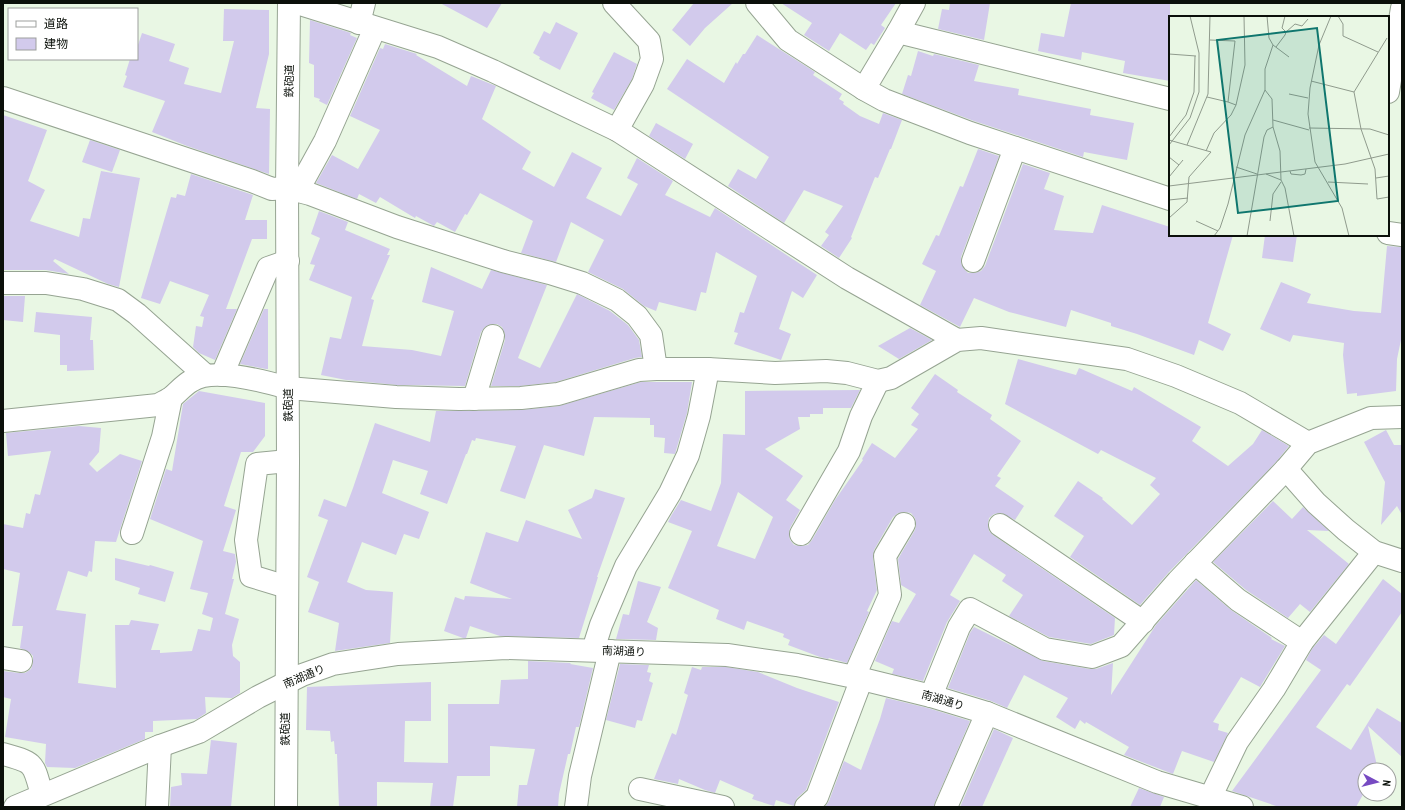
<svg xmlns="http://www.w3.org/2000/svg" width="1405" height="810" font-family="'PT Sans Narrow','Noto Sans JP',sans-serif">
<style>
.building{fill:#d2caec;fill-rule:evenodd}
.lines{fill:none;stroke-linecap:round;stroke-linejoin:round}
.minor-casing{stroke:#96a492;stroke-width:24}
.minor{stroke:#fff;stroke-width:22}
.labels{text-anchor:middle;stroke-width:3;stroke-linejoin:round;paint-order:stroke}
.street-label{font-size:11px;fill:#0b100a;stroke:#fff}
.inset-road{fill:none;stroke:#909b8d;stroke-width:1}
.view{fill:#0f766e;fill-opacity:0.15;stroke:#0f766e;stroke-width:2}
.inset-edge{fill:none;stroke:#0b100a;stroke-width:2}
</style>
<rect width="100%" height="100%" fill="#e9f7e4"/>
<!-- building -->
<g class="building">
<polygon points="440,3 502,3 487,28"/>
<polygon points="694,3 733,3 705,28 690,46 672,30"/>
<polygon points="781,3 896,3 881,25 885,28 874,45 871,43 866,50 840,33 829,51 804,35 812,23"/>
<polygon points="950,3 990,3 984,40 938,29 942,9 949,10"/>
<polygon points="1071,3 1170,3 1170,81 1123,73 1125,61 1082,52 1081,60 1038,51 1041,33 1064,37"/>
<polygon points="224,9 269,10 269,54 256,108 270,109 269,174 187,146 152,132 165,101 123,87 127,76 125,75 130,59 137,59 137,48 142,33 175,44 169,61 189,68 184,84 221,93 234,41 223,41"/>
<polygon points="310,20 351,33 350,35 357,38 327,105 319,101 320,99 314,97 314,65 309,63"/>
<polygon points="556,22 578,33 560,70 539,59 540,57 533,53 544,31 550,34"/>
<polygon points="757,35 815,72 813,75 842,94 839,99 844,102 843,104 860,116 879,124 883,113 902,120 891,149 890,149 878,178 875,177 851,237 852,238 839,258 821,246 829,235 825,232 843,206 804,190 784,223 728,186 738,169 756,179 769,157 667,89 687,59 724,83 736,62 737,64 743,54 745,54"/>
<polygon points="385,44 417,54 416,55 467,86 471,76 496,86 482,119 531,152 522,169 554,187 572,152 602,168 586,198 621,216 638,184 627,178 637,158 673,181 665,195 710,217 715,208 817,275 803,298 792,291 779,329 791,334 781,360 734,344 738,333 734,332 740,312 744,313 757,276 716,252 706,293 701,292 696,311 659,302 656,311 644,306 623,289 588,272 604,240 571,222 556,262 521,253 533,221 480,193 467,215 465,214 455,232 437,222 434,226 416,216 415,218 380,197 376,203 359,194 357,199 316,183 332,155 358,169 380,130 350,116 380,48 383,49"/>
<polygon points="918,51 933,56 934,54 979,65 974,81 1019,89 1018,95 1091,109 1090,115 1134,123 1127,160 1084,152 1083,157 974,121 902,94 908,75 911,76"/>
<polygon points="614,52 637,64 632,79 614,110 591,98 594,93 592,92"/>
<polygon points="3,115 47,130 28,181 45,190 30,221 79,237 83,218 90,219 101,171 140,178 119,287 108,284 55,259 53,261 69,274 46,270 3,270"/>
<polygon points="656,123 693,144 685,159 649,136"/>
<polygon points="90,140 120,150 112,172 82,162"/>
<polygon points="978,149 999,156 961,257 961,263 964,269 968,273 975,273 981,271 985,266 1023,164 1050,173 1044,189 1064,196 1054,230 1093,233 1102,205 1170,227 1170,235 1233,235 1208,323 1231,334 1223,351 1199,340 1194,355 1137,334 1111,326 1111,323 1071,310 1066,327 1009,312 974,298 960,327 920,305 936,271 922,264 936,235 939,236 960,186 963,187"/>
<polygon points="191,174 253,195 245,220 267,220 267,239 252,239 226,309 237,309 215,360 199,353 193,347 196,326 202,327 204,317 200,316 209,295 170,281 160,304 141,298 171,197 176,198 177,194 185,196"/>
<polygon points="319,211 348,222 345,230 390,249 387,255 390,255 371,299 374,300 362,346 412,350 441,356 454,311 422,302 431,267 482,289 491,270 547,285 518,358 540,368 577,294 610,311 628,325 639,340 642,357 635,358 556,382 520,386 491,386 505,340 505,334 502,327 497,324 491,324 485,327 481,332 465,386 397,385 346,380 321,375 330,337 341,339 352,297 309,280 315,265 310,264 320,238 311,234"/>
<polygon points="1265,235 1297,235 1293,262 1262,258"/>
<polygon points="1387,246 1402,247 1402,335 1397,359 1396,391 1357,396 1357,393 1347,394 1343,355 1344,343 1293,335 1290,342 1260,329 1281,282 1311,294 1307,303 1354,311 1381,313"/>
<polygon points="3,296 25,296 23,322 3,320"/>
<polygon points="264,309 268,309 268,369 266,369 240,364"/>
<polygon points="36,312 92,317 90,340 93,340 94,370 67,371 67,365 60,365 60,335 34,332"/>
<polygon points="910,328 932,340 899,359 878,346"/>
<polygon points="1018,359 1076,375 1079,368 1132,391 1134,387 1201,427 1192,441 1228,466 1253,444 1262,430 1289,446 1277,461 1169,572 1140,605 1070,557 1084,536 1054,516 1078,481 1103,498 1102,499 1132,525 1160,494 1150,485 1156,478 1101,450 1098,454 1005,404"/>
<path d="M935,374L958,390L957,392L992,415L990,419L1021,441L997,476L1001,478L995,486L1024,506L1015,520L1001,513L994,514L989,518L988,524L989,531L993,535L1115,618L1114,635L1091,644L1049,637L1009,616L1023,595L1002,581L1006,575L974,554L950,595L960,601L947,622L923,681L892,674L894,669L875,661L892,621L899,623L916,594L901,585L898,559L915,530L916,525L915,518L911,513L905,512L898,513L893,517L874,550L873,558L877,590L867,611L869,612L847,663L829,658L828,659L820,657L788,645L790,640L783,637L784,634L747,621L744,630L716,619L719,610L668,588L692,531L668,522L671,516L681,500L711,511L721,483L723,434L745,435V391L860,390L851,408H823V414H810V417H798L800,429L765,449L803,476L786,500L800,510L790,528L789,534L790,540L794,545L801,546L808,545L812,540L835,500L863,460L862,459L872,443L895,458L918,429L911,425L919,414L911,408ZM738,492L773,517L755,559L717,546Z"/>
<polygon points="641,382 692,382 687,413 675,454 664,453 665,438 654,437 654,425 650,425 650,418 594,417 584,456 544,445 525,499 500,491 516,446 476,438 475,441 472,440 467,454 466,454 447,504 420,494 428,471 393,460 382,493 429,512 419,539 404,534 396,555 362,542 347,582 366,590 393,592 390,643 335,651 339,623 308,612 319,582 307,577 328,520 318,516 324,499 346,507 353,488 375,423 430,442 436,411 521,410 559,406"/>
<polygon points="199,391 265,403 265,436 253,452 241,452 224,506 236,510 223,551 235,554 236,562 232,579 234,579 225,614 239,619 232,645 233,656 240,662 240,693 232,698 205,697 206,713 197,719 153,721 153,732 145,732 145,739 75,768 47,767 45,763 46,744 5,737 11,699 3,697 3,671 19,673 25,673 31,669 33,663 33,656 29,652 20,648 23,626 12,626 20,573 3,569 3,524 23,528 26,513 30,514 35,494 40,495 51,451 8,456 6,433 79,426 101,428 99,452 89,464 97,472 120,454 142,461 116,542 95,541 92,572 89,571 87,577 68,571 56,610 86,614 78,683 116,688 115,625 129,625 131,620 159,624 151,650 160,650 160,653 192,651 198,629 210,631 213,618 202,614 208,593 190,589 203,541 150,519 166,469 172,471 183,404"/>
<polygon points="1386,430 1394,445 1402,445 1402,515 1397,506 1381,525 1385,482 1364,442"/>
<polygon points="595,489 625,498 597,577 598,577 579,638 500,636 470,626 466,638 463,638 444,631 455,597 464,600 465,596 512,599 470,583 486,532 518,542 526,520 582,539 568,510 592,498"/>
<polygon points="1273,501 1292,519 1303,507 1329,531 1307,530 1349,564 1310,612 1300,604 1288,618 1246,590 1213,562"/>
<polygon points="115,558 149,566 150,565 174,572 165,602 138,594 140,588 115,580"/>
<polygon points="1383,579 1402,594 1402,612 1350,686 1347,684 1316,727 1351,750 1377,708 1402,723 1402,757 1368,726 1378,770 1365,770 1365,791 1356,807 1279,807 1232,791 1321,670 1306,660 1312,649 1324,635 1336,644"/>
<polygon points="1196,580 1231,610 1272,638 1271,639 1285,646 1260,687 1241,677 1213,722 1219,724 1218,730 1228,733 1214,762 1182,751 1173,774 1124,755 1129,747 1086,722 1085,724 1080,720 1075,729 1056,717 1068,698 1024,675 1007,708 991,701 948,688 970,633 974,627 1043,661 1090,669 1096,669 1113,663 1111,695 1156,625"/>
<polygon points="638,581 661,587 647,622 658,628 656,640 616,639 623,614 629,615"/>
<polygon points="528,661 571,663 570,664 593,668 579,727 576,727 570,754 568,754 559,794 558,807 517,807 519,785 527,785 535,749 490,746 490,776 457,776 453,807 430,807 433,783 377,782 377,807 339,807 337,754 335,754 334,741 331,742 330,731 306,730 307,687 431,682 431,721 405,721 404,762 448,763 448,704 499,704 501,680 528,679"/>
<polygon points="620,664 649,665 647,672 651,673 649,681 653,683 642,721 637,720 635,728 606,720"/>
<polygon points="692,667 701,670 702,667 726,667 758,672 797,688 839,702 806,790 797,798 794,806 776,800 774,806 752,799 754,795 720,780 715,793 705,790 679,779 678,784 654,779 672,733 676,735 688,695 684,693"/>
<polygon points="886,698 928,708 970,721 935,802 934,807 825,807 829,801 844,761 861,770 880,719"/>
<polygon points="994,729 1013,738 982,807 960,807"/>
<polygon points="211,740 237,743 231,807 170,807 171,787 182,785 181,773 207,774"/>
<polygon points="1139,788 1164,797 1160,807 1130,807"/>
</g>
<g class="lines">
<defs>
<g id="minor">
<polyline points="297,3 438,47 493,71 617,130 847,278 957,340"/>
<polyline points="614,3 649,41 652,59 643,84 617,130"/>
<polyline points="757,3 788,40 864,89"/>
<polyline points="914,3 898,32 1170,99"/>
<polyline points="359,23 364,3"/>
<polyline points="898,32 864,89 884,100 970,133 1170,199"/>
<polyline points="1388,92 1402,8"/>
<polyline points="3,98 252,181 272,189 287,188 310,194 397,227 503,261 550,273 582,283 617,300 637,316 651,335 656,369"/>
<polyline points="298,190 325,141 375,28"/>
<polyline points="1388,233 1402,235"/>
<polyline points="973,261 1015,148"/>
<polyline points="3,283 46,283 83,289 118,300 137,314 205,375"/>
<polyline points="222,375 268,268 288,261"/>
<polyline points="474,399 493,336"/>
<path d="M3,421L158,405C163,402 168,400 172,397C178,392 184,385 191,381C212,367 264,381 288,388L396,397L459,399L521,398L558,394L639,370L656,369H708L775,373L826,371L847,373L878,381L891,378L957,340L981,338L1127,359L1176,376L1240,403L1308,443"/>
<polyline points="1286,469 1316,503 1346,530 1374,552 1402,561"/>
<polyline points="1000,525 1143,622"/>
<polyline points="132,533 163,437 171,398"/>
<polyline points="801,534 849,451 861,416 878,381"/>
<polyline points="1195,563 1238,600 1302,642"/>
<polyline points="287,587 251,576 246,540 257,464 288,461"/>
<polyline points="593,650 601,625 626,566 670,493 688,455 699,416 708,369"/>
<polyline points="3,658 21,661"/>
<polyline points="854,677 890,595 885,556 904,524"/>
<polyline points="931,696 959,627 970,609 1045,649 1092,657 1121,646 1178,581 1286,469 1308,443 1371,418 1402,417"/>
<path d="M3,754C36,763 33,763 42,795"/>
<polyline points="640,789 723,807"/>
<polyline points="1210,798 1237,742 1274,689 1302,642 1374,552"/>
<polyline points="15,807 160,746 199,732 258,697 302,675 333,664 398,654 506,648 727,655 797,665 854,677 931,696 987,713 1157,782 1242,807"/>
<polyline points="157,807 160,746"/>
<polyline points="286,807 288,461 287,188 289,3"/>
<polyline points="576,807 580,776 610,651"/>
<polyline points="806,807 817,797 862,678"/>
<polyline points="946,807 987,713"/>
</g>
</defs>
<!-- minor casing -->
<use href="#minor" class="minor-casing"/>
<!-- minor -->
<use href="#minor" class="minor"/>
</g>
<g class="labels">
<!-- street labels -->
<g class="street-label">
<text transform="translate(289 81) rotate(-89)" y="4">鉄砲道</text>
<text transform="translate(288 405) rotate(-90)" y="4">鉄砲道</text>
<text transform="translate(624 651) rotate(2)" y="4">南湖通り</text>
<text transform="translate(304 676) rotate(-23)" y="4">南湖通り</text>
<text transform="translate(943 700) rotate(16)" y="4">南湖通り</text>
<text transform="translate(285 729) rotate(-90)" y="4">鉄砲道</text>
</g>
</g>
<!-- overview -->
<g transform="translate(1169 16)">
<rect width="220" height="220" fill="#e9f7e4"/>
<path class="inset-road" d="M98,0L100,22L104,29L120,41M162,0L150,29L141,72L139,98L146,146L173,192L180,220M169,0L174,8V20L209,36M117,16L126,8L133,10L139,3M107,31L116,19L117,16L113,12L116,0M0,38L27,40M142,65L185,76M96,74L103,83L104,111L111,135L112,164L116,172L125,220M185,76L192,113L206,153L208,183L220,181M185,76L218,22M120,78L139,82M38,81L59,86L66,25L41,24M59,86L67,89L76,49L75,0M104,104L140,114M140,112L201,113L220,119M0,121L17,99L25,76L26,40M0,124L42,136L20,161L18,186L0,202M0,129L21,102L30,76V37L21,0M18,129L39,78L41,0M37,135L45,117L62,99L67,89M0,141L10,149M67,151L88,158M121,155L122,158L132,159L136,158L137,153M97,158L112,164M0,161L14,144M207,162L220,160M159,166L199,168M0,170L176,148L220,138M0,184L19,182M27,205L49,215M101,205L104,178L112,166M45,220L51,212L59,188L76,119L96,74V53L104,29M78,220L95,121L98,114L104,111"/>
<path class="view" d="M148,12L169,185L69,197L48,24Z"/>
<rect width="220" height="220" class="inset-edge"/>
</g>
<!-- border -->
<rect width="1405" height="810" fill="none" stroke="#0b100a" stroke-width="8"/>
<!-- legend -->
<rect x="8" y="8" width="130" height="52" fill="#ffffff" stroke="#9d9f9d"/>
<rect x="16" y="21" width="20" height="6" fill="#ffffff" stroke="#9d9f9d"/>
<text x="44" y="28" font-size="12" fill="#0b100a">道路</text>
<rect x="16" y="38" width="20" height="12" fill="#d2caec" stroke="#9d9f9d"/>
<text x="44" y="48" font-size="12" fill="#0b100a">建物</text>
<!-- north arrow -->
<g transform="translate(1377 782) rotate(97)"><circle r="19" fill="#ffffff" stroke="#9d9f9d"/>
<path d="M0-3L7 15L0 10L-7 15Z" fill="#774ac2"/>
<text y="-6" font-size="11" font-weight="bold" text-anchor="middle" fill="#0b100a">N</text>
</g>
</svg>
